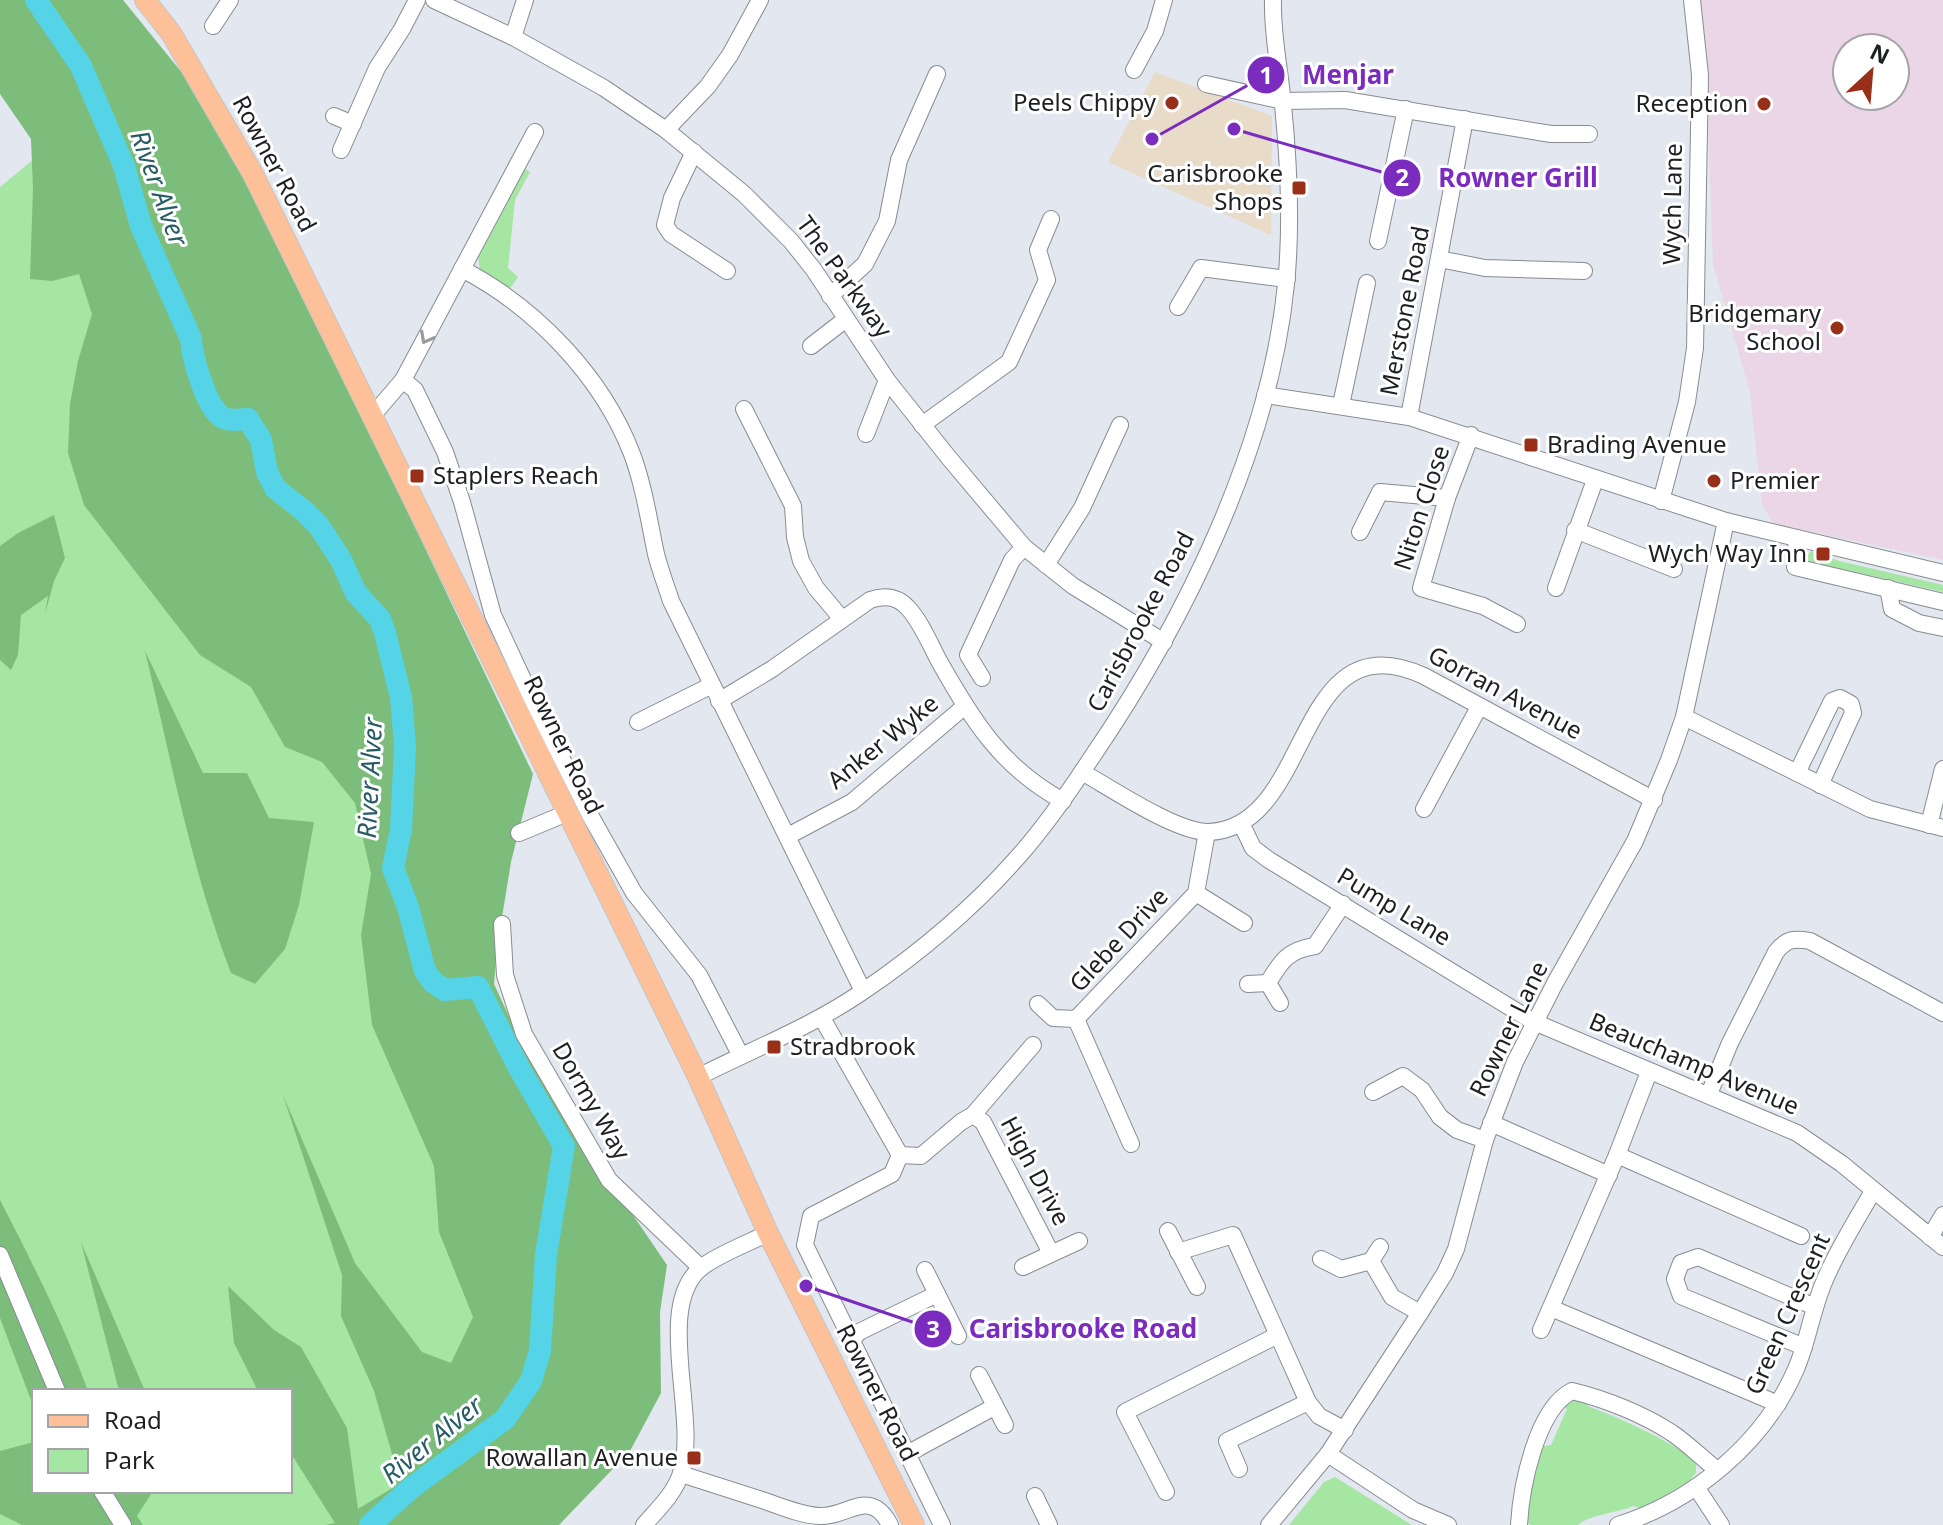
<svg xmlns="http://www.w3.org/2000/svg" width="1943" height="1525" font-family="'Noto Sans',sans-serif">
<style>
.commercial{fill:#e8dbc8}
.education{fill:#ead6e6;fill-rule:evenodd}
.green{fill:#a5e6a3;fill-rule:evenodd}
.forest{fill:#7dbd7c}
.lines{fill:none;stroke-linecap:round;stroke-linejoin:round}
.river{stroke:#55d4e7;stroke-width:22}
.minor-casing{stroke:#878c93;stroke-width:18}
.major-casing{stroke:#c4c5c6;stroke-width:22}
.minor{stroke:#fff;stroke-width:16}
.major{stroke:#fec098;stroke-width:20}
.oneway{stroke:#999a9c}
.poi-dot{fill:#982f18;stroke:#fff;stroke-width:3}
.labels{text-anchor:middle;stroke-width:6;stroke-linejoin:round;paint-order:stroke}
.poi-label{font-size:24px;fill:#1d1f22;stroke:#fff;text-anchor:end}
.street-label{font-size:24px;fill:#1d1f22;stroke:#fff}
.water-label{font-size:26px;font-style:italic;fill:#275c64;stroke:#fff}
.leader{fill:none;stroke:#7b2cbf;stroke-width:3}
.callout-dot{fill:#7b2cbf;stroke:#fff;stroke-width:3}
.mark-label{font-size:24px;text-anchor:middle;font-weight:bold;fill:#fff}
.callout-label{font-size:26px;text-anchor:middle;font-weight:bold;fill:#7b2cbf;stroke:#fff;stroke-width:6;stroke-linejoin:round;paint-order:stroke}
</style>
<rect width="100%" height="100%" fill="#e2e7f0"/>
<!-- commercial -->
<polygon class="commercial" points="1155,72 1272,116 1271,235 1108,162"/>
<!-- education -->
<path class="education" d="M1696,0H1943V560L1774,524L1762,505L1750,392L1713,264L1706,61ZM1847,48H1895V96H1847Z"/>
<!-- green -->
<g class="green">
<path d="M103,102L585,1350L461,1525H0V187ZM34,1391H290V1491H34Z"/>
<polygon points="524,168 530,172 515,200 508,268 518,277 508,291 480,271 478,257"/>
<polygon points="1812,551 1839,561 1943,585 1943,592 1842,569 1838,571 1808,564 1806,556"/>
<path d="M1575,1398L1587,1399L1588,1406C1626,1421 1663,1437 1696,1461V1473L1688,1482L1642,1509L1634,1506C1619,1512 1586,1516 1578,1525H1530L1528,1523L1524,1506L1543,1446L1551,1445L1567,1409L1561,1406Z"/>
<polygon points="1335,1477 1412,1525 1289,1525 1324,1482"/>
</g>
<!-- forest -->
<g class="forest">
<polygon points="0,0 123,0 221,121 533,774 511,862 497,948 494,984 519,1038 569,1121 667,1265 660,1312 661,1393 630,1451 559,1525 325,1525 335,1523 290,1452 290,1391 258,1391 234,1343 228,1286 274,1330 301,1347 347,1428 358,1509 394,1487 394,1461 374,1391 341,1316 342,1275 283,1095 355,1263 422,1352 451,1363 473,1317 439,1232 434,1166 372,1025 361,935 371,874 355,803 322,762 285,747 251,687 200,655 84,505 68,453 70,404 78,361 92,314 79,274 52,281 30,279 33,188 31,139 0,94"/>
<polygon points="54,515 65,558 54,581 45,614 48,596 21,615 18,655 11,670 0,660 0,546 18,533"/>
<path d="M145,651L203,773H247L269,818L314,822L299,905L285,949L255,984L231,973C191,869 171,759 145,651Z"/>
<path d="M0,1200C32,1262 64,1325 88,1391H34V1408L0,1318Z"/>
<polygon points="81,1242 145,1391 119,1391"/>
<polygon points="34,1442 34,1491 153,1491 137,1516 143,1525 22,1525 0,1514 0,1451"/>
</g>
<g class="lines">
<!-- river -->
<path class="river" d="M36,0L81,66L124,166L141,226L191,339C192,357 206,407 222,417C229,422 240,419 248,419L261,440L267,472L275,488L304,511L319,526L341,560L356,593L380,619L385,633L401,697L405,747L401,829L393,868L408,907L425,971L433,982L445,990L478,987L519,1068L564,1146L546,1255L540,1351L531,1381L505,1419L411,1488L370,1525"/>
<defs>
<g id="minor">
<polyline points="434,0 513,37 604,88 666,130 744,194 791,241 814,270 887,380 949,458 1024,547 1073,586 1164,642"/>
<polyline points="213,26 230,0"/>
<polyline points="513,37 525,0"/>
<polyline points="1134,70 1155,31 1164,0"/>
<polyline points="1206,84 1283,101 1345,100 1551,134 1589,134"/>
<polyline points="334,116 353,124"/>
<polyline points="666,130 708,86 730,55 760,0"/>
<polyline points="341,150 377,68 402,29 417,0"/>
<polyline points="694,152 672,198 665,225 671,234 727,271"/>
<polyline points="1378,241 1406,109"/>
<polyline points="1439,259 1485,268 1584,271"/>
<path d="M462,269C535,307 602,376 632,454C644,486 649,521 656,554C660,570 666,585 671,601L863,991"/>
<polyline points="830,296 865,264 887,221 899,160 937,74"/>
<polyline points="1178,307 1201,268 1287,279"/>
<polyline points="811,346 846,319"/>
<polyline points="403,380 415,390 445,452 462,502 493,615 533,701 590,815 634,893 699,975 741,1056"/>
<polyline points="1265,395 1409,417 1726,521 1943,573"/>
<polyline points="1341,405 1367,283"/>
<polyline points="744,409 793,506 795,537 801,561 816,588 842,619"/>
<polyline points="373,415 403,380 535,132"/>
<polyline points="1409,417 1465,119"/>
<polyline points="922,425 1009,362 1047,280 1038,250 1051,219"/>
<polyline points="866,434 887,380"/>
<polyline points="1471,435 1447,498 1421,588 1483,606 1517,624"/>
<polyline points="1661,501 1687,402 1695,348 1700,75 1692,0"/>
<polyline points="1575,530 1674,569"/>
<polyline points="1360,532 1380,492 1447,498"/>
<polyline points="1797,538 1795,567 1943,602"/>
<polyline points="1046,565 1082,508 1120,425"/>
<polyline points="1556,588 1595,480"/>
<polyline points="1888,588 1892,609 1919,623 1943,628"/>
<polyline points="982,678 968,655 1012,560 1024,547"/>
<path d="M719,701L772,669L870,600C885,595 897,596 908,608C921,622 930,644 939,661C973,721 1001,767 1063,801"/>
<polyline points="1684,717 1870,809 1943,828"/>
<polyline points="638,722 712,685"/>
<path d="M1082,772C1112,789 1176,832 1208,832C1315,829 1292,616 1424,676L1654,800"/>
<polyline points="1797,773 1832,701 1840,698 1851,704 1853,713 1820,785"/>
<polyline points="1424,809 1479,707"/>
<polyline points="1241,823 1253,848 1269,860 1534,1022 1797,1133 1842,1164 1943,1247"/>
<polyline points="1929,825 1943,769"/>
<polyline points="519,833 567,813"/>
<polyline points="788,836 852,802 965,706"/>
<polyline points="1196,893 1244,923"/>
<polyline points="502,924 505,975 524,1034 609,1180 701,1268"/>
<polyline points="1268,983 1280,1003"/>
<path d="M1248,984L1268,983C1281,961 1288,950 1315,946L1343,904"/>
<polyline points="1038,1004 1053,1018 1076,1019 1196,893 1207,832"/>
<polyline points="822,1018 900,1155 892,1174 811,1216 805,1245 942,1525"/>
<polyline points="1076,1019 1131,1144"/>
<path d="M698,1077C753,1049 811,1027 862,992C918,954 972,909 1017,858C1045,827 1069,792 1092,757C1184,622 1270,448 1286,284C1292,224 1289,165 1283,105C1280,70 1272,36 1273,0"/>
<polyline points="1373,1092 1403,1076 1422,1090 1440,1117 1457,1130 1485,1140"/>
<path d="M1709,1094L1730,1043L1776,952C1786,939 1794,938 1810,941L1943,1013"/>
<polyline points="973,1115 983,1122 1051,1253"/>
<polyline points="1491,1123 1609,1175"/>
<polyline points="900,1155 921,1156 961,1122 973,1115 1033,1045"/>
<polyline points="1617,1155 1801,1236"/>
<polyline points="1168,1231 1197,1287"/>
<polyline points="1930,1237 1943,1215"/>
<polyline points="1178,1252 1233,1235 1308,1402 1319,1416 1345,1430"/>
<polyline points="0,1255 57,1391"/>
<polyline points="1321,1259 1341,1269 1371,1261 1380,1247"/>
<polyline points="1371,1261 1392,1297 1420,1313"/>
<polyline points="1023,1267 1079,1241"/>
<polyline points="925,1270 958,1336"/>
<polyline points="1551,1308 1778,1404"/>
<polyline points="1541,1330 1617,1155 1649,1072"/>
<polyline points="851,1341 859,1332 937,1294"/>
<polyline points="1804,1347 1681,1296 1675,1279 1681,1263 1698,1257 1815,1307"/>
<polyline points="979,1375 1005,1425"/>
<polyline points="907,1454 994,1407"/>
<polyline points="1328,1454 1413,1510 1448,1525"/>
<polyline points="1239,1469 1227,1441 1308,1402"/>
<path d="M681,1474C709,1483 737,1492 765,1501C782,1507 801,1515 819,1516C847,1518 870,1486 890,1525"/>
<polyline points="1696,1487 1721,1525"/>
<polyline points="102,1491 123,1525"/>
<polyline points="1166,1492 1125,1412 1278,1335"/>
<polyline points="1035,1496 1049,1525"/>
<path d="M644,1525C657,1510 673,1495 680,1476C701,1422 652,1306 702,1267C721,1253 747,1244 768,1233"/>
<polyline points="1269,1525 1328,1454 1420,1313 1445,1273 1456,1249 1485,1140 1515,1062 1555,983 1635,841 1669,760 1684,717 1726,521"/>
<path d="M1519,1525C1521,1488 1536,1409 1572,1391C1605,1399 1643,1414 1672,1433C1688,1444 1702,1458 1717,1470"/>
<path d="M1618,1525C1694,1501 1764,1443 1796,1369C1808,1341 1812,1310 1824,1282C1837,1250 1856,1221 1873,1191"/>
</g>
<polyline id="major" points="145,0 171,33 253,174 698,1077 768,1233 914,1525"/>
</defs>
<!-- minor casing -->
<use href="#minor" class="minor-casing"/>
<!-- major casing -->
<use href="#major" class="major-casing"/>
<!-- minor -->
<use href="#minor" class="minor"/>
<!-- major -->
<use href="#major" class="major"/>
</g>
<!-- one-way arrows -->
<defs><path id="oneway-chevron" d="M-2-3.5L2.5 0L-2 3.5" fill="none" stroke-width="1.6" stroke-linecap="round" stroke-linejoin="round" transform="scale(2)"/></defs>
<use class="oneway" href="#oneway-chevron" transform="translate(426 338) rotate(118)"/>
<!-- markers -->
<g class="poi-dot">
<circle cx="1172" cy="103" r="8"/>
<circle cx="1764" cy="104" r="8"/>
<rect x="1291" y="180" width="16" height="16" rx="4"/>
<circle cx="1837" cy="328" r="8"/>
<rect x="1523" y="437" width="16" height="16" rx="4"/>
<rect x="409" y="468" width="16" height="16" rx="4"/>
<circle cx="1714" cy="481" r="8"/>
<rect x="1815" y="546" width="16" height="16" rx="4"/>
<rect x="766" y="1039" width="16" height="16" rx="4"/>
<rect x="686" y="1450" width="16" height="16" rx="4"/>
</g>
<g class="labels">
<!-- poi labels -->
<g class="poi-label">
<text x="1156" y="111">Peels Chippy</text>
<text x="1748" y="112">Reception</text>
<text x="1283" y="182">Carisbrooke<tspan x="1283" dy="28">Shops</tspan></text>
<text x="1821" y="322">Bridgemary<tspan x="1821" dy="28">School</tspan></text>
<text x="1547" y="453" text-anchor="start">Brading Avenue</text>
<text x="433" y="484" text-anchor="start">Staplers Reach</text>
<text x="1730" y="489" text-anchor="start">Premier</text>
<text x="1807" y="562">Wych Way Inn</text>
<text x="790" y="1055" text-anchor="start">Stradbrook</text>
<text x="678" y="1466">Rowallan Avenue</text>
</g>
<!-- street labels -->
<g class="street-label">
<text transform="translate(274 164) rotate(62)" y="8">Rowner Road</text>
<text transform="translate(1673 204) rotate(-89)" y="8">Wych Lane</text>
<text transform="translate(844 277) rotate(54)" y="8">The Parkway</text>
<text transform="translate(1405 311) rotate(-79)" y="8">Merstone Road</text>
<text transform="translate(1422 508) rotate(-72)" y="8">Niton Close</text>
<text transform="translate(1141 622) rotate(-62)" y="8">Carisbrooke Road</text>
<text transform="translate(1505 693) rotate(28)" y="8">Gorran Avenue</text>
<text transform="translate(883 742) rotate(-39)" y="8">Anker Wyke</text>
<text transform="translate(563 745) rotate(64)" y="8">Rowner Road</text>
<text transform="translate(1394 907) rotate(31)" y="8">Pump Lane</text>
<text transform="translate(1119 940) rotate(-47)" y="8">Glebe Drive</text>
<text transform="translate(1509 1029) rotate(-64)" y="8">Rowner Lane</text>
<text transform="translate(1694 1064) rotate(23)" y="8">Beauchamp Avenue</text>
<text transform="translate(591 1101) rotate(60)" y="8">Dormy Way</text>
<text transform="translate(1035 1171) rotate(62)" y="8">High Drive</text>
<text transform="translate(1788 1314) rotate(-66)" y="8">Green Crescent</text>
<text transform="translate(877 1393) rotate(63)" y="8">Rowner Road</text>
</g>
<!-- water labels -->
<g class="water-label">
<text transform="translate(159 188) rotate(70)" y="9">River Alver</text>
<text transform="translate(370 778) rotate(-87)" y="9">River Alver</text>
<text transform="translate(432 1440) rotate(-39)" y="9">River Alver</text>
</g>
</g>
<!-- callouts -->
<path class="leader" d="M1152 139L1266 75M1234 129L1402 178M806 1286L933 1329"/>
<g class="callout-dot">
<circle cx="1152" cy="139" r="8"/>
<circle cx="1234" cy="129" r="8"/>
<circle cx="806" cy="1286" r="8"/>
<circle cx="1266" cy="75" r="20"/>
<circle cx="1402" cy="178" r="20"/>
<circle cx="933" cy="1329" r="20"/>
</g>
<g class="mark-label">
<text x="1266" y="84">1</text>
<text x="1402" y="186">2</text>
<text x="933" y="1338">3</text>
</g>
<g class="callout-label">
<text x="1348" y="84">Menjar</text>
<text x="1518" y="187">Rowner Grill</text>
<text x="1083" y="1338">Carisbrooke Road</text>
</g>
<!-- legend -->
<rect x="32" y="1389" width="260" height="104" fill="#ffffff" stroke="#a5a5a7" stroke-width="2"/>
<rect x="48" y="1415" width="40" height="12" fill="#fec098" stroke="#a5a5a7" stroke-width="2"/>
<text x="104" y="1429" font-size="24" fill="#1d1f22">Road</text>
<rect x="48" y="1449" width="40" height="24" fill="#a5e6a3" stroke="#a5a5a7" stroke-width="2"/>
<text x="104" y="1469" font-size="24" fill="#1d1f22">Park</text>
<!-- north arrow -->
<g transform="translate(1871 72) rotate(26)"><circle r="38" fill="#ffffff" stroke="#a5a5a7" stroke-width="2"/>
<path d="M0-6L14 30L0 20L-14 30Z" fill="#982f18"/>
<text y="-12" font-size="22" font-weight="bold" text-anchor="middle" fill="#1d1f22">N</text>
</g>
</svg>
